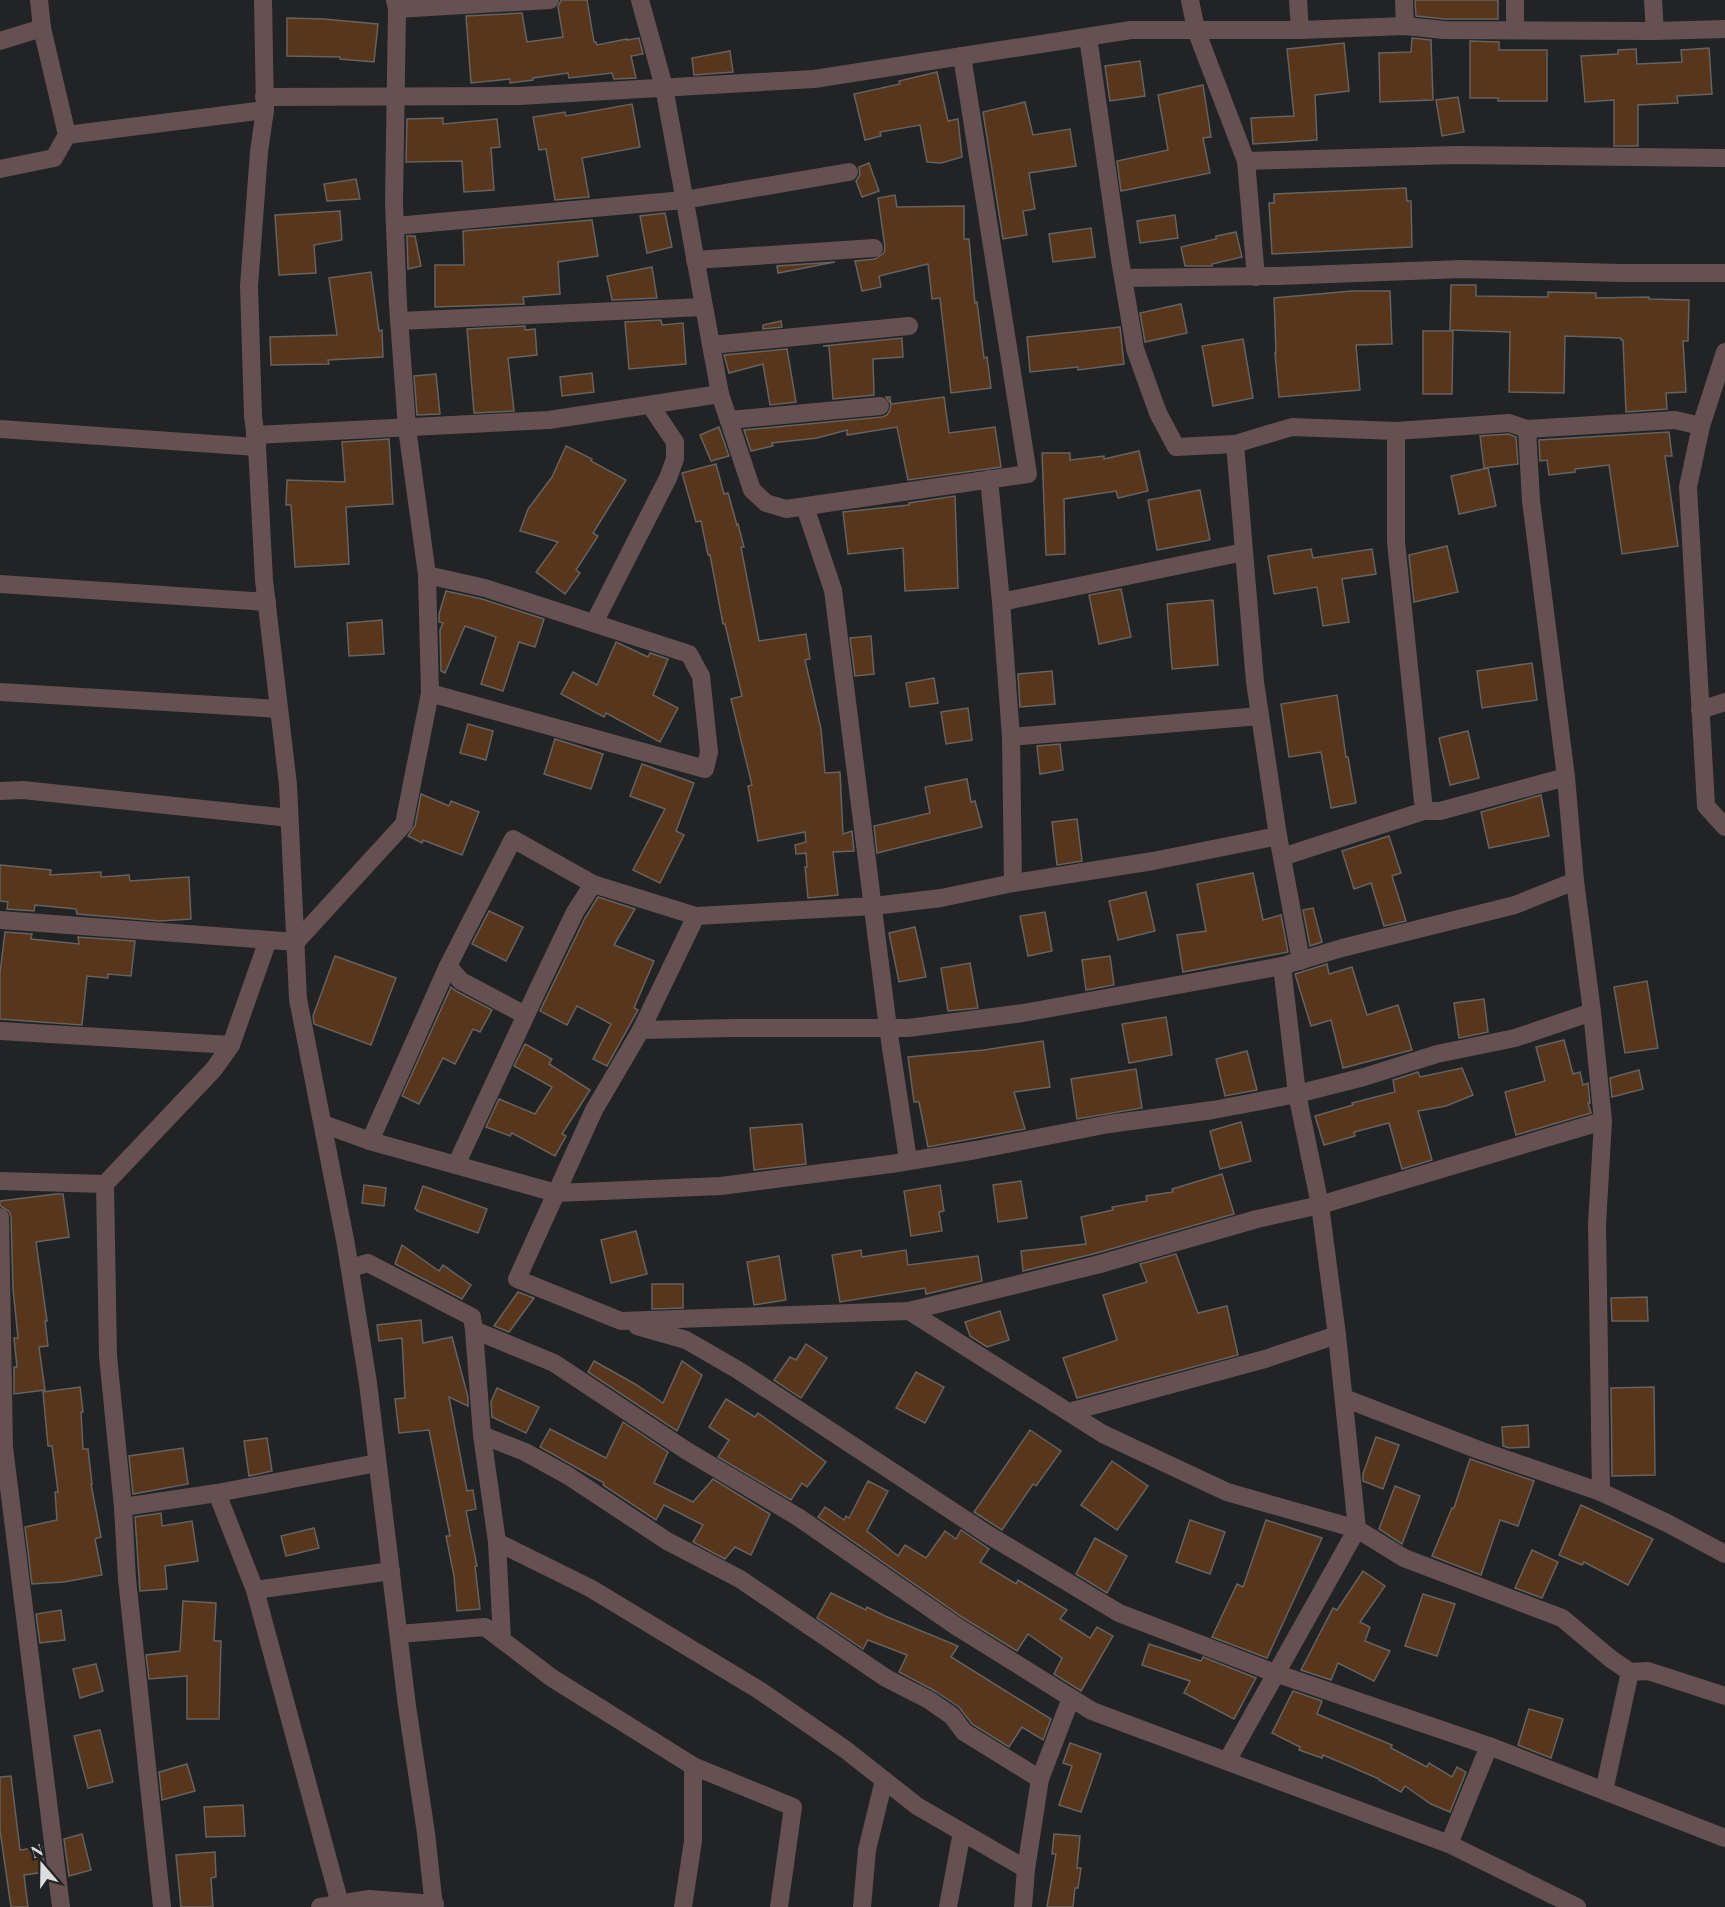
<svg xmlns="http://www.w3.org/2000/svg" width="1725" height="1907" font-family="'Playfair Display',serif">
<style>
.building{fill:#57361c;stroke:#656260;stroke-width:1.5}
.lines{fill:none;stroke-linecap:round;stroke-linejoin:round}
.minor{stroke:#665152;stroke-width:18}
</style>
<rect width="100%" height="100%" fill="#212325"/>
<!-- building -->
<g class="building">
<polygon points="561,0 587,0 594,42 596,42 597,45 627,39 627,40 639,38 643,54 631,56 636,78 614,79 612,73 569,78 568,73 533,78 533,80 510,83 510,79 471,83 466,16 522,13 527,42 563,37 558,7"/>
<polygon points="1415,0 1498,0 1498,19 1445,19 1416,16"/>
<polygon points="287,18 324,19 378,24 374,62 340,59 340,57 287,56"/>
<polygon points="1412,38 1431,40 1433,100 1380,102 1379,53 1411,52"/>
<polygon points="1470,41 1499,42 1499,50 1547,50 1547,101 1498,101 1498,98 1470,98"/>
<polygon points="1344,43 1349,91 1315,95 1317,140 1253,144 1251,118 1294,116 1287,49"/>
<polygon points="1709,48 1712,94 1677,96 1678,103 1638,105 1638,146 1614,146 1614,100 1585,102 1581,56 1618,54 1618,50 1636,49 1637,64 1682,62 1681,50"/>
<polygon points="730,51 733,72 694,75 692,58"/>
<polygon points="1140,61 1145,96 1110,101 1105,66"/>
<polygon points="937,72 948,121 958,119 962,157 941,163 927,162 920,125 880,132 881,136 865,140 854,94 900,84 899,81"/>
<polygon points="1203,85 1211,137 1203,138 1210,173 1121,191 1117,161 1168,150 1158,95"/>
<polygon points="1458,97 1464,132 1442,136 1436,100"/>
<polygon points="1025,102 1033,135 1070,129 1076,166 1029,173 1035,209 1023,211 1027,235 1003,239 983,112"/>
<polygon points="632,104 640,147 582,158 589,197 555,200 546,149 539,150 533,117 565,112 566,116"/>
<polygon points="443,118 443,124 497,119 500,147 491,148 494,190 464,192 462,161 406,162 407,119"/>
<polygon points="869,163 879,191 862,197 856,181 860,175 859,167"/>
<polygon points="356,179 360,199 327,201 324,184"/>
<polygon points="1406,188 1407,201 1411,201 1412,247 1272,254 1269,203 1274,203 1274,194"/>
<polygon points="895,195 897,207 964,206 964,239 969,239 975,303 977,302 984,358 987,357 991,388 951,393 940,298 932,299 928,264 879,276 881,287 862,291 855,261 875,259 884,253 885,247 878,198"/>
<polygon points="340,211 342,240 314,245 316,273 279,275 275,215"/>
<polygon points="665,213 672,247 647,253 640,216"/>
<polygon points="1175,215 1178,238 1140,243 1137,221"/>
<polygon points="592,220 598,256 558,262 560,294 523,297 524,304 435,307 435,265 464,265 463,231"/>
<polygon points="1091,228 1095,257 1053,262 1049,234"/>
<polygon points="1236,232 1242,257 1212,264 1212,266 1185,266 1181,247 1216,239 1216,236"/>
<polygon points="407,236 415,236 421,266 408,269"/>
<polygon points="835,262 778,273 777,266"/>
<polygon points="652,267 657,298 612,300 607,276"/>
<polygon points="371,272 379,331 382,330 383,357 328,360 329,364 271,365 270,337 337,335 329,278"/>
<polygon points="1451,285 1476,285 1476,296 1548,297 1548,292 1596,293 1596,298 1649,297 1649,299 1689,300 1688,341 1683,341 1686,392 1666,393 1667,409 1626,412 1623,340 1621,340 1621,338 1565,336 1564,393 1509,392 1510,332 1450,330"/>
<polygon points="1352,291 1390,291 1392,344 1356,345 1360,390 1279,397 1275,353 1276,353 1274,298"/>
<polygon points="1181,304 1187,333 1145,342 1140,313"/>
<polygon points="661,320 662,325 683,323 686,364 629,369 625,322"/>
<polygon points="781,321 782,327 763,329 763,325"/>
<polygon points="525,326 525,330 535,329 537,355 508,358 514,411 474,413 467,329"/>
<polygon points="1120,327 1124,364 1078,370 1078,367 1030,372 1027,337"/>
<polygon points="1423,331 1453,331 1452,394 1423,394"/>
<polygon points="902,338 903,357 873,359 874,395 833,399 829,346 823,346"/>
<polygon points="1243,339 1253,398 1213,406 1202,346"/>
<polygon points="787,349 796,402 770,405 763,364 729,373 724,355"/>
<polygon points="592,373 594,392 562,396 560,377"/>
<polygon points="436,374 440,414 417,415 414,376"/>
<polygon points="886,397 890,397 891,404 944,397 949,433 995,427 1001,467 908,480 897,427 847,435 847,430 817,438 772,443 773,446 751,451 744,430 882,417 887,415 890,410 891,404"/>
<polygon points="719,427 729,456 711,461 700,435"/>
<polygon points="1669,432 1672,456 1665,456 1678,546 1622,554 1609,465 1575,469 1575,472 1549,475 1547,460 1540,461 1539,440"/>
<polygon points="1508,434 1516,437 1518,464 1484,468 1480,436"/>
<polygon points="389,439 393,504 346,507 349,564 295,567 291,505 286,505 287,480 345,482 342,442"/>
<polygon points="566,446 592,459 591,461 626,480 593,533 598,536 576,570 580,573 565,594 536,572 558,542 520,531 528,509 552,477"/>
<polygon points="1139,451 1148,491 1118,498 1116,491 1064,499 1065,554 1046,555 1042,453 1070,453 1070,460 1104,456 1104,459"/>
<polygon points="716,464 724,494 728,493 737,525 738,524 744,547 741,547 759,641 806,634 810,659 805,660 821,729 825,773 840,772 843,834 852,831 854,851 833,852 838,895 808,898 805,867 807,867 806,853 796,854 795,845 806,842 805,832 758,841 748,786 752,785 731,699 742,696 725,624 723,624 710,555 708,555 701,521 696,522 682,473"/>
<polygon points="1488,468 1496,506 1459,514 1451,476"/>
<polygon points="1200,490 1210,540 1157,550 1148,500"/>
<polygon points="955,496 958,588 905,591 903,548 848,554 843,512 909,505 909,503"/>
<polygon points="1447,546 1458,592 1414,602 1409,555"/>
<polygon points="1311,549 1313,558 1372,549 1376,574 1342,579 1349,622 1323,626 1317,587 1274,594 1268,556"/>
<polygon points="1121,589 1131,637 1099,644 1089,595"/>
<polygon points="446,591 482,599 544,619 535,647 519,642 503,691 481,684 496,637 465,626 445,673 441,671 440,630 443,623 439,622 439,614"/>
<polygon points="1213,600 1218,665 1172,669 1167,604"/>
<polygon points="382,620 384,654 349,656 347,623"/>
<polygon points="871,636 874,674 855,676 850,638"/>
<polygon points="616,642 648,657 650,653 668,659 653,695 678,708 660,742 606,713 604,717 561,694 573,672 597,685"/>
<polygon points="1532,663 1537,700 1482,708 1477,671"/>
<polygon points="1052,671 1055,704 1020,707 1018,674"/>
<polygon points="934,678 938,703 910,707 906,683"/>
<polygon points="1337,695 1346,757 1348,757 1356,803 1331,808 1321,752 1289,757 1281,704"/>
<polygon points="968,708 972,740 946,744 941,712"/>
<polygon points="468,724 493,731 486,760 460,753"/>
<polygon points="1468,731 1479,778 1450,785 1439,738"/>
<polygon points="555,739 603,754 591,789 544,774"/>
<polygon points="1060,744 1063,770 1040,774 1037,746"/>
<polygon points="642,764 694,783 676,831 684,835 660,883 633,870 665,809 630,796"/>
<polygon points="967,779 971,802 975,801 982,827 877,853 874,826 930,813 925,787"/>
<polygon points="421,794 449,806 451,801 479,812 462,855 423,840 422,843 408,836 415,826"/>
<polygon points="1541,795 1549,836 1489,848 1481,812"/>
<polygon points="1077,819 1082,861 1057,865 1052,822"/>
<polygon points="1389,836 1401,873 1392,876 1406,921 1384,926 1371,883 1354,889 1342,851"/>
<polygon points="0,865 51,870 50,875 101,872 101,877 129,875 130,881 189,877 191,919 160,921 77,914 76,909 35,905 34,911 7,909 8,902 0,901"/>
<polygon points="1253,873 1263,920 1281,915 1288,952 1183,972 1177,935 1206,931 1197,884"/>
<polygon points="1146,892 1155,931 1118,940 1109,901"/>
<polygon points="598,897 635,909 614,945 654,961 634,1008 638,1010 607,1066 593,1059 611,1024 577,1006 567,1025 540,1011 585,918"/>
<polygon points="1313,908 1322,942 1310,946 1303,910"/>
<polygon points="489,911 523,927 506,961 472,944"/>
<polygon points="1045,912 1052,951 1028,956 1020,916"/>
<polygon points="915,927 926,977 899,982 889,933"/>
<polygon points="5,932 32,934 31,939 79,944 78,937 135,941 131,976 108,974 108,978 87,976 82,1025 0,1019 0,973"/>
<polygon points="335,956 396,978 371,1045 314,1024 313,1016"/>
<polygon points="1110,956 1114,985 1086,990 1082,960"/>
<polygon points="970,963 978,1008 948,1011 941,968"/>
<polygon points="1327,964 1329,974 1352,967 1367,1015 1398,1005 1412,1050 1343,1068 1331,1020 1311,1026 1295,974"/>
<polygon points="1647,981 1658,1048 1625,1053 1614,987"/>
<polygon points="451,987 456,991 492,1010 480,1032 473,1029 455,1064 443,1058 419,1104 402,1096"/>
<polygon points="1484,999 1488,1032 1459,1038 1454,1003"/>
<polygon points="1166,1017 1172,1055 1129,1063 1122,1024"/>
<polygon points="1564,1040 1573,1074 1580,1072 1583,1085 1588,1083 1590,1103 1588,1103 1591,1113 1516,1135 1505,1092 1545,1081 1536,1047"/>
<polygon points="1043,1041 1050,1087 1014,1092 1025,1129 928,1147 919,1102 914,1102 908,1057 984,1050"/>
<polygon points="525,1044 552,1059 549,1064 590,1090 562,1134 566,1136 555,1156 512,1133 510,1136 486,1127 499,1099 535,1114 552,1087 514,1066"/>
<polygon points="1247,1051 1257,1090 1225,1096 1216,1059"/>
<polygon points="1462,1068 1473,1095 1446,1106 1418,1111 1432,1160 1402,1169 1389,1123 1354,1132 1355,1136 1324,1145 1315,1116 1353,1105 1352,1103 1395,1092 1393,1080 1418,1072 1420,1077"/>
<polygon points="1136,1069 1142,1108 1077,1119 1071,1079"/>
<polygon points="1639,1070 1643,1089 1612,1097 1610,1078"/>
<polygon points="1241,1122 1251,1161 1220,1169 1210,1131"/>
<polygon points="802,1124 806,1164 754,1170 750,1128"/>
<polygon points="1222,1174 1234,1214 1097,1253 1023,1271 1021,1251 1086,1244 1081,1217 1113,1210 1112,1207 1147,1201 1146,1196 1173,1192 1172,1189"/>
<polygon points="1021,1181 1027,1218 998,1222 993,1185"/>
<polygon points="364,1185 386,1188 384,1206 362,1203"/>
<polygon points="940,1185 944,1211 939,1212 942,1231 911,1236 904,1191"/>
<polygon points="423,1186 487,1209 478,1233 417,1211 418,1210 415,1209"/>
<polygon points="56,1194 63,1194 69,1237 36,1242 47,1321 45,1321 48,1346 39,1347 45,1390 14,1394 14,1367 17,1367 14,1338 18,1338 13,1289 11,1217 9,1211 0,1206 0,1201"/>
<polygon points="636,1231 647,1274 611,1283 601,1240"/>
<polygon points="402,1245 439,1271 443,1265 471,1285 462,1299 395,1264"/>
<polygon points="861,1250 862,1257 906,1250 908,1265 978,1256 982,1281 926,1294 925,1288 840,1302 832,1255"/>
<polygon points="1176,1254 1198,1313 1227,1306 1238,1355 1077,1398 1063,1358 1117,1340 1103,1295 1147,1282 1140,1264"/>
<polygon points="779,1256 786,1300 754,1305 747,1262"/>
<polygon points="652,1284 683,1284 683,1308 652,1309"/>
<polygon points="518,1292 534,1298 509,1332 494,1326"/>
<polygon points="1647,1297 1648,1321 1612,1321 1611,1298"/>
<polygon points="1000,1311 1009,1340 987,1347 970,1336 965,1322"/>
<polygon points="421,1320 423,1343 452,1337 468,1397 468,1406 449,1397 467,1491 473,1490 476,1509 466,1511 477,1566 475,1566 480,1609 457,1611 454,1576 446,1536 450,1536 429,1430 399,1433 395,1399 405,1398 402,1338 379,1341 377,1325"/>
<polygon points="806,1344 827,1358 801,1398 774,1380 790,1357 796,1360"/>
<polygon points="594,1361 635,1384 663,1403 682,1361 702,1375 677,1431 588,1372"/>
<polygon points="916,1372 944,1387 925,1423 896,1408"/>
<polygon points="80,1387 83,1412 81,1412 83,1449 88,1449 92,1484 91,1484 101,1537 95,1539 102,1575 64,1582 32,1584 25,1527 57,1520 55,1492 58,1492 52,1446 48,1446 43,1392"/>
<polygon points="1654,1387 1655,1475 1612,1476 1611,1388"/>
<polygon points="497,1388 539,1407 526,1433 492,1417 491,1402"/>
<polygon points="726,1399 755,1417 758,1413 826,1462 807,1487 802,1483 791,1500 718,1457 729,1440 709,1427"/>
<polygon points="623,1422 668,1452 654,1483 693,1502 713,1479 770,1514 751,1555 735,1547 725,1559 693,1542 703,1525 664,1505 656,1520 603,1485 604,1483 540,1447 550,1429 606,1458"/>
<polygon points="1528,1425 1529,1447 1509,1448 1503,1446 1502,1427"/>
<polygon points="1030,1430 1061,1451 1036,1486 1033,1484 1002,1530 974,1512"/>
<polygon points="1376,1437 1399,1445 1383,1489 1363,1481 1363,1474"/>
<polygon points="267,1438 272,1471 249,1476 244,1441"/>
<polygon points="183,1448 188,1484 133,1494 129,1456"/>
<polygon points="1470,1459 1534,1481 1518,1526 1500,1520 1481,1575 1432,1556 1452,1508 1454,1508"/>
<polygon points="1112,1461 1148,1486 1117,1530 1081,1505"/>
<polygon points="868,1481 888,1491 867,1531 898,1556 905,1545 926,1558 945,1531 956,1539 961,1530 989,1549 980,1562 1016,1584 1018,1580 1067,1610 1060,1619 1090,1638 1097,1627 1113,1636 1081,1691 1054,1674 1062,1658 1028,1634 1017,1651 962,1617 818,1517 825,1507 844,1520 846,1516 849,1518"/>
<polygon points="1395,1486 1420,1496 1402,1544 1379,1529"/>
<polygon points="1581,1505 1653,1539 1628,1585 1584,1562 1582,1565 1559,1555"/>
<polygon points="161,1513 162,1526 192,1521 198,1561 165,1566 167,1589 140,1591 135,1517"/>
<polygon points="1190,1520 1225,1532 1210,1574 1176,1562"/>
<polygon points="1266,1520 1322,1538 1267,1658 1212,1637 1237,1584 1243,1587"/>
<polygon points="314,1528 319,1548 286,1556 281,1536"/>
<polygon points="1095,1538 1127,1556 1107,1593 1076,1574"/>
<polygon points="1532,1550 1558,1562 1542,1598 1515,1588"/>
<polygon points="1363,1571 1385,1586 1360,1622 1370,1627 1365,1641 1390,1651 1374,1681 1338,1663 1331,1680 1301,1670 1333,1608 1337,1610"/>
<polygon points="831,1593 866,1610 867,1607 885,1616 958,1646 951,1657 1051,1719 1043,1740 1022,1727 1009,1747 972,1724 959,1707 935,1691 899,1672 907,1655 868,1640 863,1649 817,1618"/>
<polygon points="1423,1594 1455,1604 1437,1656 1405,1646"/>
<polygon points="183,1601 216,1603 214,1641 221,1641 219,1719 187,1719 187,1676 149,1679 146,1655 180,1651"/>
<polygon points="61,1610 65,1640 40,1643 36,1614"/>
<polygon points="1149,1644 1201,1661 1203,1657 1256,1678 1234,1719 1184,1693 1190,1681 1142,1665"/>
<polygon points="96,1664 103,1691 80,1698 73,1669"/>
<polygon points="1293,1691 1322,1701 1317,1714 1392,1745 1391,1748 1427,1767 1429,1763 1452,1777 1457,1767 1466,1772 1450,1812 1431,1804 1405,1786 1401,1792 1379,1780 1379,1779 1347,1765 1323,1755 1322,1758 1299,1750 1300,1747 1272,1733"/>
<polygon points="1529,1709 1563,1719 1551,1758 1518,1745"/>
<polygon points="100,1730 113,1782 88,1788 74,1736"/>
<polygon points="1070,1743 1101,1754 1081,1812 1059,1805 1072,1766 1063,1763"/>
<polygon points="187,1764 195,1791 162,1800 159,1772"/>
<polygon points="11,1776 20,1850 42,1847 45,1872 24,1875 28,1907 11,1907 0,1830 0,1777"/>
<polygon points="243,1805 245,1836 206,1837 204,1807"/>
<polygon points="82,1834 91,1870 69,1876 64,1839"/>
<polygon points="1054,1834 1080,1836 1077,1868 1081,1868 1078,1888 1075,1888 1073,1907 1047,1907 1056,1854 1052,1854"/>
<polygon points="215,1852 216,1877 211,1878 213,1907 181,1907 176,1855"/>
</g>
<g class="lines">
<!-- minor -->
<g class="minor">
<polyline points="263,0 265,110 259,152 249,286 253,416 257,447 264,580 288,785 298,999 346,1245 368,1383 407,1706 426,1833 434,1907"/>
<polyline points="640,0 664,87 720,394 752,490 766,503 786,509 1028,474 962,56"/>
<polyline points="1190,0 1196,30 1246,161"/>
<polyline points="1298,0 1300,30"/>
<polyline points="1404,0 1405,26"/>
<polyline points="1515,0 1515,30"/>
<polyline points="1653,0 1655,31"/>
<polyline points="397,9 550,0"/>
<polyline points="1088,37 1119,254 1135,349 1158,413 1176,447 1235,444 1255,682 1278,836"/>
<polyline points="0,41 42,28"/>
<polyline points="264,97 519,96 814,79 1131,30 1300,30 1405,26 1444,30 1655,31 1725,29"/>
<polyline points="67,135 265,110"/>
<polyline points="0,169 54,158 67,135 42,28 39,0"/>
<polyline points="395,226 684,200 849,172"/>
<polyline points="695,260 874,248"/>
<polyline points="1256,277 1246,161 1455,155 1725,158"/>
<polyline points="1123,278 1279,276 1462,269 1621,273 1725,273"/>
<polyline points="399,321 703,307"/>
<polyline points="711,345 909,326"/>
<polyline points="1725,352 1701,426 1688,487 1706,806 1725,827"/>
<polyline points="729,420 880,406"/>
<polyline points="0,429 257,447"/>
<polyline points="1527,429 1531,501 1566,777 1575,881"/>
<polyline points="1396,431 1396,542 1424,811"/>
<polyline points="255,435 549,420 720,394"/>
<polyline points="1235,444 1292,427 1396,431 1509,423 1527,429 1675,420 1701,426"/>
<polyline points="989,479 1001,602 1011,737 1013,883"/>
<polyline points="805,507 833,590 888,1028 908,1160"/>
<polyline points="427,575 485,588 689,654 701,676 709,752 705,769 430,693"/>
<polyline points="0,584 267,602"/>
<polyline points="1001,602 1244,552"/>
<polyline points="594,623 668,478 675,459 675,442 650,405"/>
<polyline points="0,692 279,709"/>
<polyline points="1700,710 1725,702"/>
<polyline points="1011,737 1260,716"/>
<polyline points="0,791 23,790 289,818"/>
<polyline points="1282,857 1424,811 1440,811 1566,777"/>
<polyline points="0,920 296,942 404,824 430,693 427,575 407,428 398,305 394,202 397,9 395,0"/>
<polyline points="448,966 461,981 525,1015"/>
<polyline points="641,1030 696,916 874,906 941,898 1013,883 1153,861 1278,836 1301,961"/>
<polyline points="0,1031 231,1045"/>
<polyline points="323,1124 370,1141 556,1193 721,1186 891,1164 976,1150 1109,1124 1213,1110 1297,1094 1364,1077 1437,1054 1515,1038 1592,1012"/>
<polyline points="370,1141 448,966 513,839 593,884 696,916"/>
<polyline points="456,1165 538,989 575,912 593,884"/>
<polyline points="0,1181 105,1184"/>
<polyline points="0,1217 4,1447 61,1907"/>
<polyline points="350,1268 368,1263 472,1317 474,1330"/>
<polyline points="909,1311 621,1321 517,1279 594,1110 641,1030 733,1028 908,1028 1023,1013 1282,966"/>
<polyline points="637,1326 686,1340 738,1370 987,1534 1119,1613 1275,1673 1489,1746"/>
<polyline points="1337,1335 1357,1529 1404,1558 1562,1618 1611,1659 1630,1672 1648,1671 1725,1696"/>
<polyline points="1344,1398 1479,1450 1601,1492 1667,1523 1725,1554"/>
<polyline points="1069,1412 1265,1359 1337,1335 1320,1205 1257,1219 1100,1264 909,1311 1103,1434 1227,1492 1357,1529 1227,1761"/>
<polyline points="482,1435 525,1452 567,1475 667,1541 740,1579 886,1678 929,1700 952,1716 964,1732 1040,1779"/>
<polyline points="1601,1492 1597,1224 1603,1121 1320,1205 1297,1094 1282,966 1342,948 1515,905 1575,881 1592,1012 1603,1121"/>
<polyline points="217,1493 255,1590 340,1904"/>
<polyline points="123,1507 217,1493 377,1463"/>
<polyline points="497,1542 482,1435 474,1330 554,1363 687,1451 798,1517 956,1626 1092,1711 1449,1844 1489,1746 1725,1838"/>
<polyline points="255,1590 391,1571"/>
<polyline points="399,1634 485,1627 552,1678 693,1766 693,1841 683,1907"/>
<polyline points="502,1640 497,1542 590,1588 759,1690 846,1750 917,1806 1026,1869 1023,1907"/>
<polyline points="693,1766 793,1807 779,1907"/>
<polyline points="1604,1791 1630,1672"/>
<polyline points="1449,1844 1577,1907"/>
<polyline points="1026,1869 1040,1779 1071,1698"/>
<polyline points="162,1907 127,1579 123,1507 108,1356 105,1184 214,1069 231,1045 268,940"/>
<polyline points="320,1907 369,1899 435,1904"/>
<polyline points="862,1907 867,1850 884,1780"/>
<polyline points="948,1907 962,1832"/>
</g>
</g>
<!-- north arrow -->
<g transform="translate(42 1865) rotate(340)" stroke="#212325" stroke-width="4.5" paint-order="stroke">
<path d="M0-4.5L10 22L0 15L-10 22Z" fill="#dbddde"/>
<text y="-9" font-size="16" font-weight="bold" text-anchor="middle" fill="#dbddde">N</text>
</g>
</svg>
